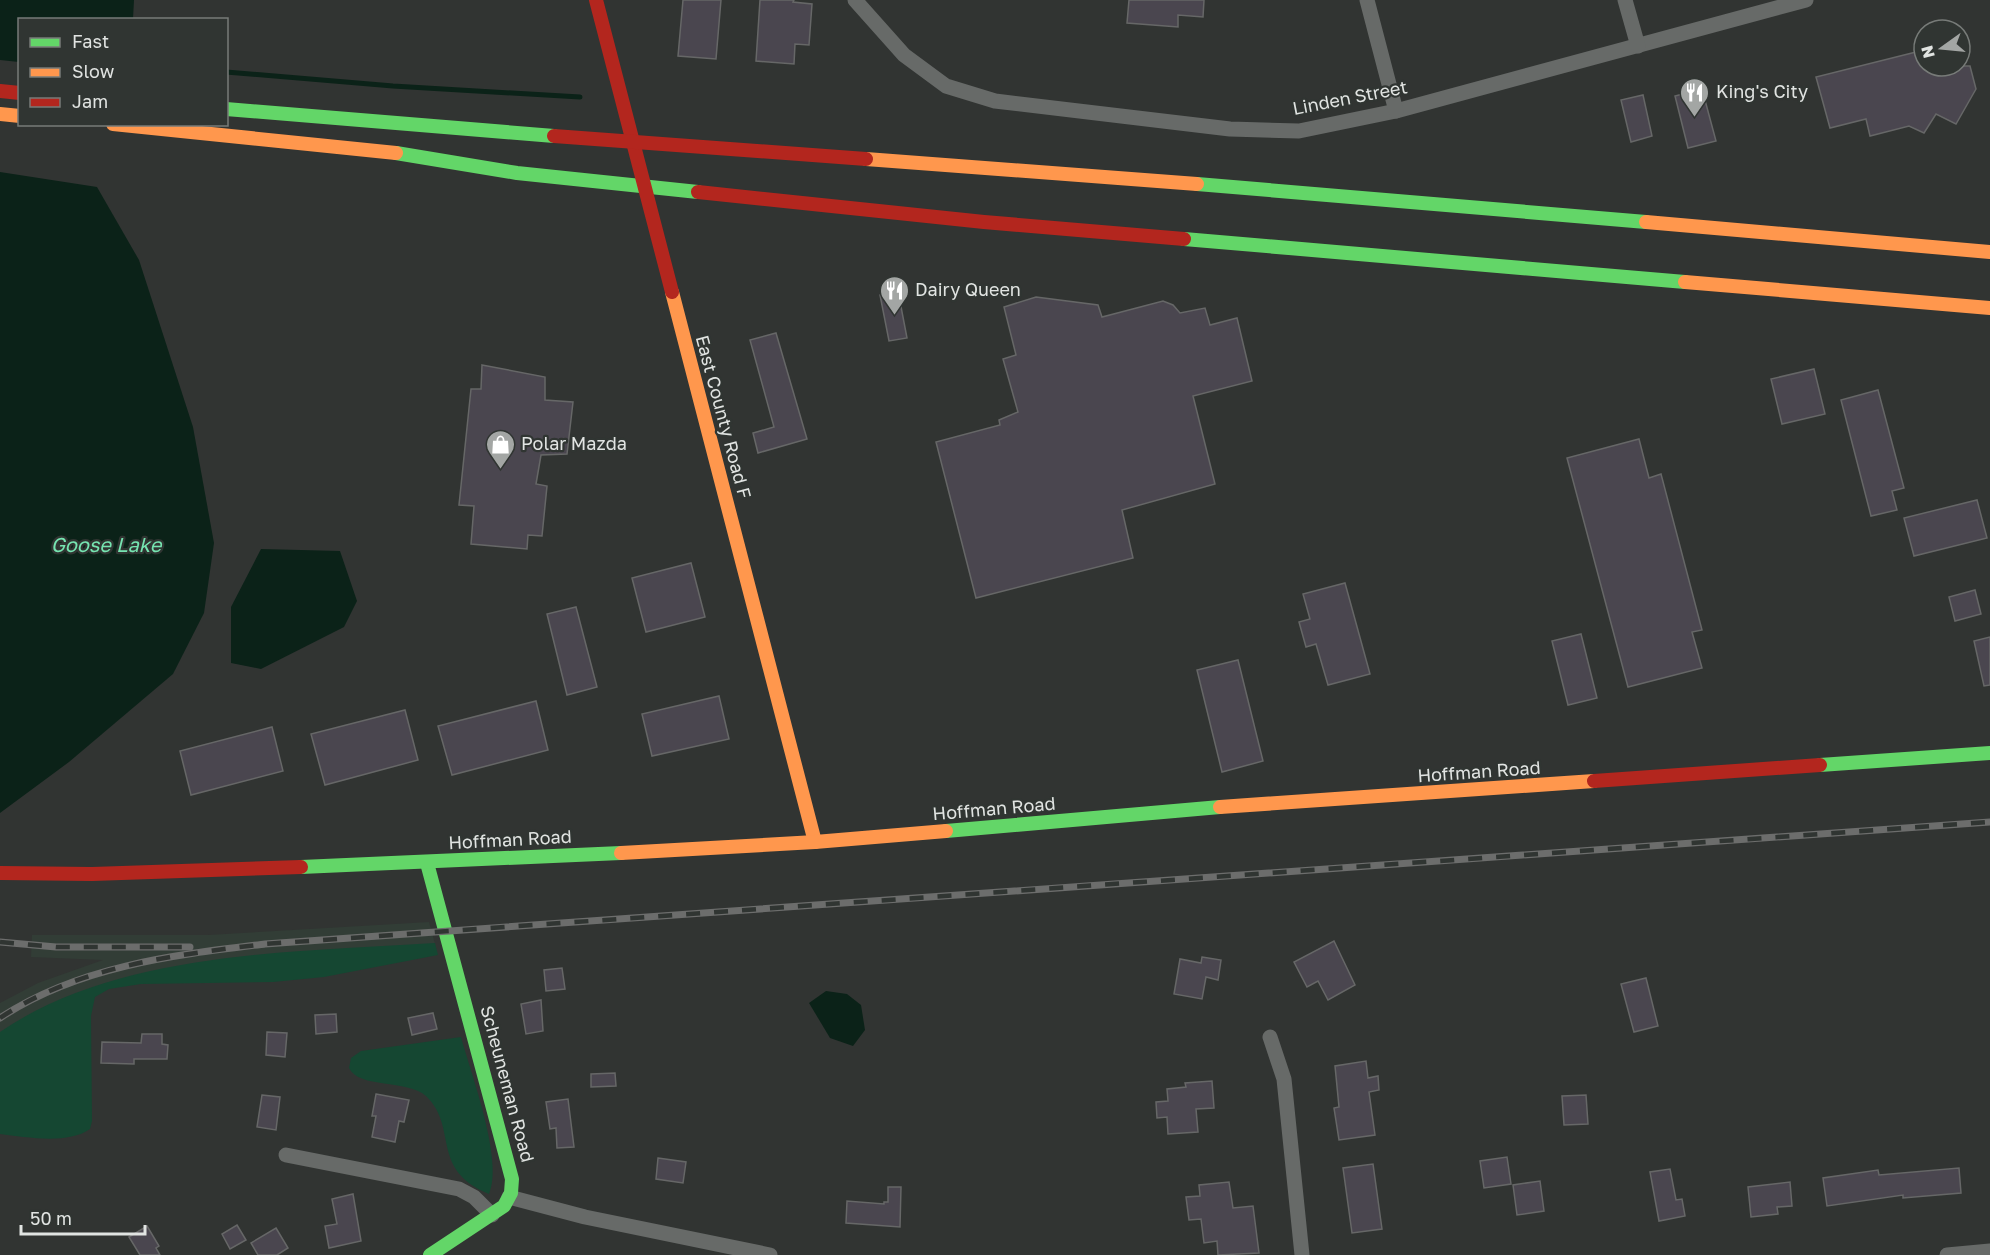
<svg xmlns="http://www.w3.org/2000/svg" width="1990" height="1255" font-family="'Golos Text',sans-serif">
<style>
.built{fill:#323d36}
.green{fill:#154732}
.water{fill:#0b2218}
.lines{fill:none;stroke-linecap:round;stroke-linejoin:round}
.stream{stroke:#0b2218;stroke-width:5}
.building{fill:#4a464f;stroke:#666767;stroke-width:1.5}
.street{stroke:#676a68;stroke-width:15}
.fast{stroke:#63d668;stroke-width:14}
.slow{stroke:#ff974d;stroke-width:14}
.jam{stroke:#b3261e;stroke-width:14}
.rail-casing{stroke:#6c6d6c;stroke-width:7}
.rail{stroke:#303532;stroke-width:4.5;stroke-dasharray:14;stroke-linecap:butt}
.labels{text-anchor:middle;stroke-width:4.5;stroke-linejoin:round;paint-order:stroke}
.poi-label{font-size:18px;fill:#e1e4e2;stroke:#303532;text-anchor:start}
.street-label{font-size:18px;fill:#e1e4e2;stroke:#303532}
.water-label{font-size:20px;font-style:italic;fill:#76e5b1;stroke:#303532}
</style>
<rect width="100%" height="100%" fill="#313432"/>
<!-- built -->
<polygon class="built" points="429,922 435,944 103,986 0,1033 0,1003 38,983 103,960 31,957 32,935 208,935"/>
<!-- green -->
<g class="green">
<path d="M435,943L438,955L324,977L273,982L141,984L109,989L95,997L91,1016L92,1121L90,1129C67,1145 26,1137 0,1134V1032C118,951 296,952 435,943Z"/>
<path d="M461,1037C471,1074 504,1161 489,1194C429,1169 459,1128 426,1096C407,1079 359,1089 349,1068L351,1058L361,1051Z"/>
</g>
<!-- water -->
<g class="water">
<polygon points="0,0 134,0 133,19 20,20 19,62 0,60"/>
<polygon points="0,172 97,187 139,260 193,427 214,543 204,613 173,674 69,762 0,813"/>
<polygon points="261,549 340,551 357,601 344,627 261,669 231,663 231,607"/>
<polygon points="826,991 847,994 861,1005 865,1030 853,1046 830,1038 809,1003"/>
</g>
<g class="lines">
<!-- stream -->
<polyline class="stream" points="226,72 393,86 580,97"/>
</g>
<!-- building -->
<g class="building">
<polygon points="683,0 721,0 716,59 678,56"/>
<polygon points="760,0 794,0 793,2 812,4 809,45 795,44 794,64 756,61"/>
<polygon points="1129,0 1204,0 1203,17 1178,15 1178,27 1127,23"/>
<polygon points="1924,50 1924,66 1970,66 1976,89 1956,124 1936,114 1924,133 1909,126 1870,136 1866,119 1830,128 1816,77"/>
<polygon points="1702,89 1716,141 1688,148 1675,96"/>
<polygon points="1643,95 1652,136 1631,142 1621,100"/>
<polygon points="898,291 907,338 889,341 880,295"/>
<polygon points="1036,297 1098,305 1102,317 1163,301 1173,305 1180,313 1205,308 1210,325 1237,318 1252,381 1193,396 1215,484 1122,510 1133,558 976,598 936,442 1000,425 999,420 1018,412 1003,359 1016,355 1004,307"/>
<polygon points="776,333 807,439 758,453 753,433 774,427 750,340"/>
<polygon points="482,365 545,377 545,400 573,402 567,454 541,455 536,484 547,486 542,536 528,535 527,549 471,544 474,506 459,505 471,389 481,389"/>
<polygon points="1814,369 1825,414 1782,424 1771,379"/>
<polygon points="1878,390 1904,488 1892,491 1897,510 1871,516 1841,400"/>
<polygon points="1639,439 1649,478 1661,474 1702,630 1692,632 1702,668 1628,687 1567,458"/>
<polygon points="1977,500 1987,538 1914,556 1904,518"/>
<polygon points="691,563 705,617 646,632 632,578"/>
<polygon points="1345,583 1370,674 1328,685 1316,644 1306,647 1299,622 1310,619 1303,594"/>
<polygon points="1975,590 1981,614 1955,621 1949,597"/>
<polygon points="576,607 597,687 567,695 547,614"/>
<polygon points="1581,634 1597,698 1568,705 1552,641"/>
<polygon points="1990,637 1990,685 1984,686 1974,641"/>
<polygon points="1238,660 1263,761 1222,772 1197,670"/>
<polygon points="719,696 729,739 652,756 642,714"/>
<polygon points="536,701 548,750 452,775 438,726"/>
<polygon points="405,710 418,760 325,785 311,734"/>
<polygon points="272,727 283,771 191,795 180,751"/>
<polygon points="1334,941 1355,985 1328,1000 1318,981 1307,987 1294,962"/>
<polygon points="1202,957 1221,960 1218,980 1206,977 1202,999 1174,994 1180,959 1201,963"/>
<polygon points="562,968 565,989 546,991 544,970"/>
<polygon points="1646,978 1658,1026 1634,1032 1621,984"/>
<polygon points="541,1000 543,1031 526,1034 521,1004"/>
<polygon points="433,1013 437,1029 412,1035 408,1018"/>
<polygon points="336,1014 337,1032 316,1034 315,1015"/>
<polygon points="267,1032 287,1033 285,1057 266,1055"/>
<polygon points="142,1034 162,1034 162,1044 168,1045 167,1059 134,1059 134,1064 101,1063 102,1042 141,1043"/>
<polygon points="1366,1061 1368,1078 1378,1076 1379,1090 1369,1092 1375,1135 1339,1140 1334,1108 1339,1107 1335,1066"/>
<polygon points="615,1073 616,1086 591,1087 591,1074"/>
<polygon points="1212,1081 1214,1108 1196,1109 1198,1132 1168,1134 1167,1117 1157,1118 1156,1102 1168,1101 1167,1089 1186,1087 1185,1083"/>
<polygon points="376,1094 409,1100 404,1122 399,1121 395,1142 372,1137 376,1116 372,1116"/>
<polygon points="262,1095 280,1097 276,1130 257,1127"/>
<polygon points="1586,1095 1588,1124 1564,1125 1562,1096"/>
<polygon points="568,1099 574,1147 557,1148 556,1128 550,1129 546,1102"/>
<polygon points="1507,1157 1511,1184 1484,1188 1480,1161"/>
<polygon points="658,1158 686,1162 683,1183 656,1179"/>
<polygon points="1373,1164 1382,1229 1352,1233 1343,1168"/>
<polygon points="1959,1168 1961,1193 1903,1198 1903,1195 1827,1206 1823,1178 1878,1170 1879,1175"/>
<polygon points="1670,1169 1676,1200 1682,1199 1685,1216 1659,1221 1650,1172"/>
<polygon points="1540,1181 1544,1211 1517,1215 1513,1185"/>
<polygon points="1229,1182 1233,1208 1253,1206 1259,1253 1218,1255 1217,1241 1204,1243 1201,1219 1189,1220 1186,1197 1200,1196 1199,1185"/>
<polygon points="1790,1182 1792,1206 1777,1207 1778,1214 1751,1217 1748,1187"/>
<polygon points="888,1187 901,1187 900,1227 846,1223 847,1201 884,1204 884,1202 888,1202"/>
<polygon points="353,1194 361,1241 329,1248 325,1226 337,1224 332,1199"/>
<polygon points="237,1225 246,1240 230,1249 222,1234"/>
<polygon points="147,1226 159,1246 156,1248 160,1255 140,1255 129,1237"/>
<polygon points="276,1228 288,1248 277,1255 258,1255 251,1243"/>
</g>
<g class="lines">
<!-- street -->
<g class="street">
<polyline points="855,0 904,55 946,86 995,101 1230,129 1299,131 1396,111 1806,0"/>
<polyline points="1367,0 1396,111"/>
<polyline points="1625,0 1638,46"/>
<polyline points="1270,1037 1284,1079 1302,1255"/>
<polyline points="286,1155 459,1189 474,1197 492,1215"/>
<polyline points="509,1197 585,1217 770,1255"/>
<polyline points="1947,1255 1990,1251"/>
</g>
<!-- fast -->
<g class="fast">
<polyline points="226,109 554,136"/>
<polyline points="396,153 517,173 698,192"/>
<polyline points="1197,184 1646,222"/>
<polyline points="1184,239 1685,282"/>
<polyline points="1820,765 1990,753"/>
<polyline points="946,831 1220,807"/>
<polyline points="427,863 512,1179 511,1193 504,1206 430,1255"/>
<polyline points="301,867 621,853"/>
</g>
<!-- slow -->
<g class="slow">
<polyline points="0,114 20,116"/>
<polyline points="113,124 396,153"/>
<polyline points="866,159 1197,184"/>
<polyline points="1646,222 1990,252"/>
<polyline points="1685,282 1990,308"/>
<polyline points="672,292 815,842"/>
<polyline points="1220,807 1594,781"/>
<polyline points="621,853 815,842 946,831"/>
</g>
<!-- jam -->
<g class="jam">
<polyline points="596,0 672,292"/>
<polyline points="0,91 20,93"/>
<polyline points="554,136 866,159"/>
<polyline points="698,192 984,222 1184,239"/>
<polyline points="1594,781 1820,765"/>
<polyline points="0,873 92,874 301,867"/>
</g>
<defs>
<g id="rail">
<polyline points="0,942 56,947 190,947"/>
<path d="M0,1018C78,966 174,955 265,944L1990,822"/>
</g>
</defs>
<!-- rail casing -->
<use href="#rail" class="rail-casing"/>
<!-- rail -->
<use href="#rail" class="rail"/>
</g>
<!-- icons -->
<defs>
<symbol id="restaurant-pin" viewBox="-11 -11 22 30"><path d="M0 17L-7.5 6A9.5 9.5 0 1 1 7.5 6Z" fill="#a3a6a4" stroke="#303532"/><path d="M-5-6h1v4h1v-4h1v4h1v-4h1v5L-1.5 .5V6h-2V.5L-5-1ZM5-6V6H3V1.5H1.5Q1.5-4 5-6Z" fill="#fff"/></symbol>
<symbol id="shop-pin" viewBox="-11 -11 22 30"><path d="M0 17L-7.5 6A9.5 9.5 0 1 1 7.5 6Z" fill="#a3a6a4" stroke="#303532"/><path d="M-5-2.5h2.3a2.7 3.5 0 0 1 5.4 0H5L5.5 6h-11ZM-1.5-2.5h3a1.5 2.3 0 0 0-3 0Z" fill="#fff"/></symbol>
</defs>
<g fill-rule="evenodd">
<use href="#restaurant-pin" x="1678" y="76" width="33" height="45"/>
<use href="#restaurant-pin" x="878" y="274" width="33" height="45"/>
<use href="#shop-pin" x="484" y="428" width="33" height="45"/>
</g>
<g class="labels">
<!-- poi labels -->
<g class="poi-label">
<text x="1716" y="98">King's City</text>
<text x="915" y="296">Dairy Queen</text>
<text x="521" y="450">Polar Mazda</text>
</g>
<!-- street labels -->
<g class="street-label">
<text transform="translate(1350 98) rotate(-11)" y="6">Linden Street</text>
<text transform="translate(723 417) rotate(75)" y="6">East County Road F</text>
<text transform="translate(1479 772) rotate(-4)" y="6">Hoffman Road</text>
<text transform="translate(994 809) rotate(-5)" y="6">Hoffman Road</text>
<text transform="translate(510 840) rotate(-3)" y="6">Hoffman Road</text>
<text transform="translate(507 1084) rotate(75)" y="6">Scheuneman Road</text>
</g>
<!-- water labels -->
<g class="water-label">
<text x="106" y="552">Goose Lake</text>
</g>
</g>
<!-- legend -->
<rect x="18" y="18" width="210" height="108" fill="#303532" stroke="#777b78" stroke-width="1.5"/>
<rect x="30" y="38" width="30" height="9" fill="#63d668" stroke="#777b78" stroke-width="1.5"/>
<text x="72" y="48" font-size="18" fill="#e1e4e2">Fast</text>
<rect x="30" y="68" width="30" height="9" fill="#ff974d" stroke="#777b78" stroke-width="1.5"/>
<text x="72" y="78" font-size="18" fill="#e1e4e2">Slow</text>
<rect x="30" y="98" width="30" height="9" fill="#b3261e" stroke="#777b78" stroke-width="1.5"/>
<text x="72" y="108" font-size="18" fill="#e1e4e2">Jam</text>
<!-- north arrow -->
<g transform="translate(1942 48) rotate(255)"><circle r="28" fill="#303532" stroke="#777b78" stroke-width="1.5"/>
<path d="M0-4.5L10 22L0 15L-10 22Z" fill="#a3a6a4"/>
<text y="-9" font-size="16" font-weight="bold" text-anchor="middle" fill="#e1e4e2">N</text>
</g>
<!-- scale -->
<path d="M21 1225v9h124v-9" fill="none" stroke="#e1e4e2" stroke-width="3"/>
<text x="30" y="1225" font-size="18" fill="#e1e4e2" stroke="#303532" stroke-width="4.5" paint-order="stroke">50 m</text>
</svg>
